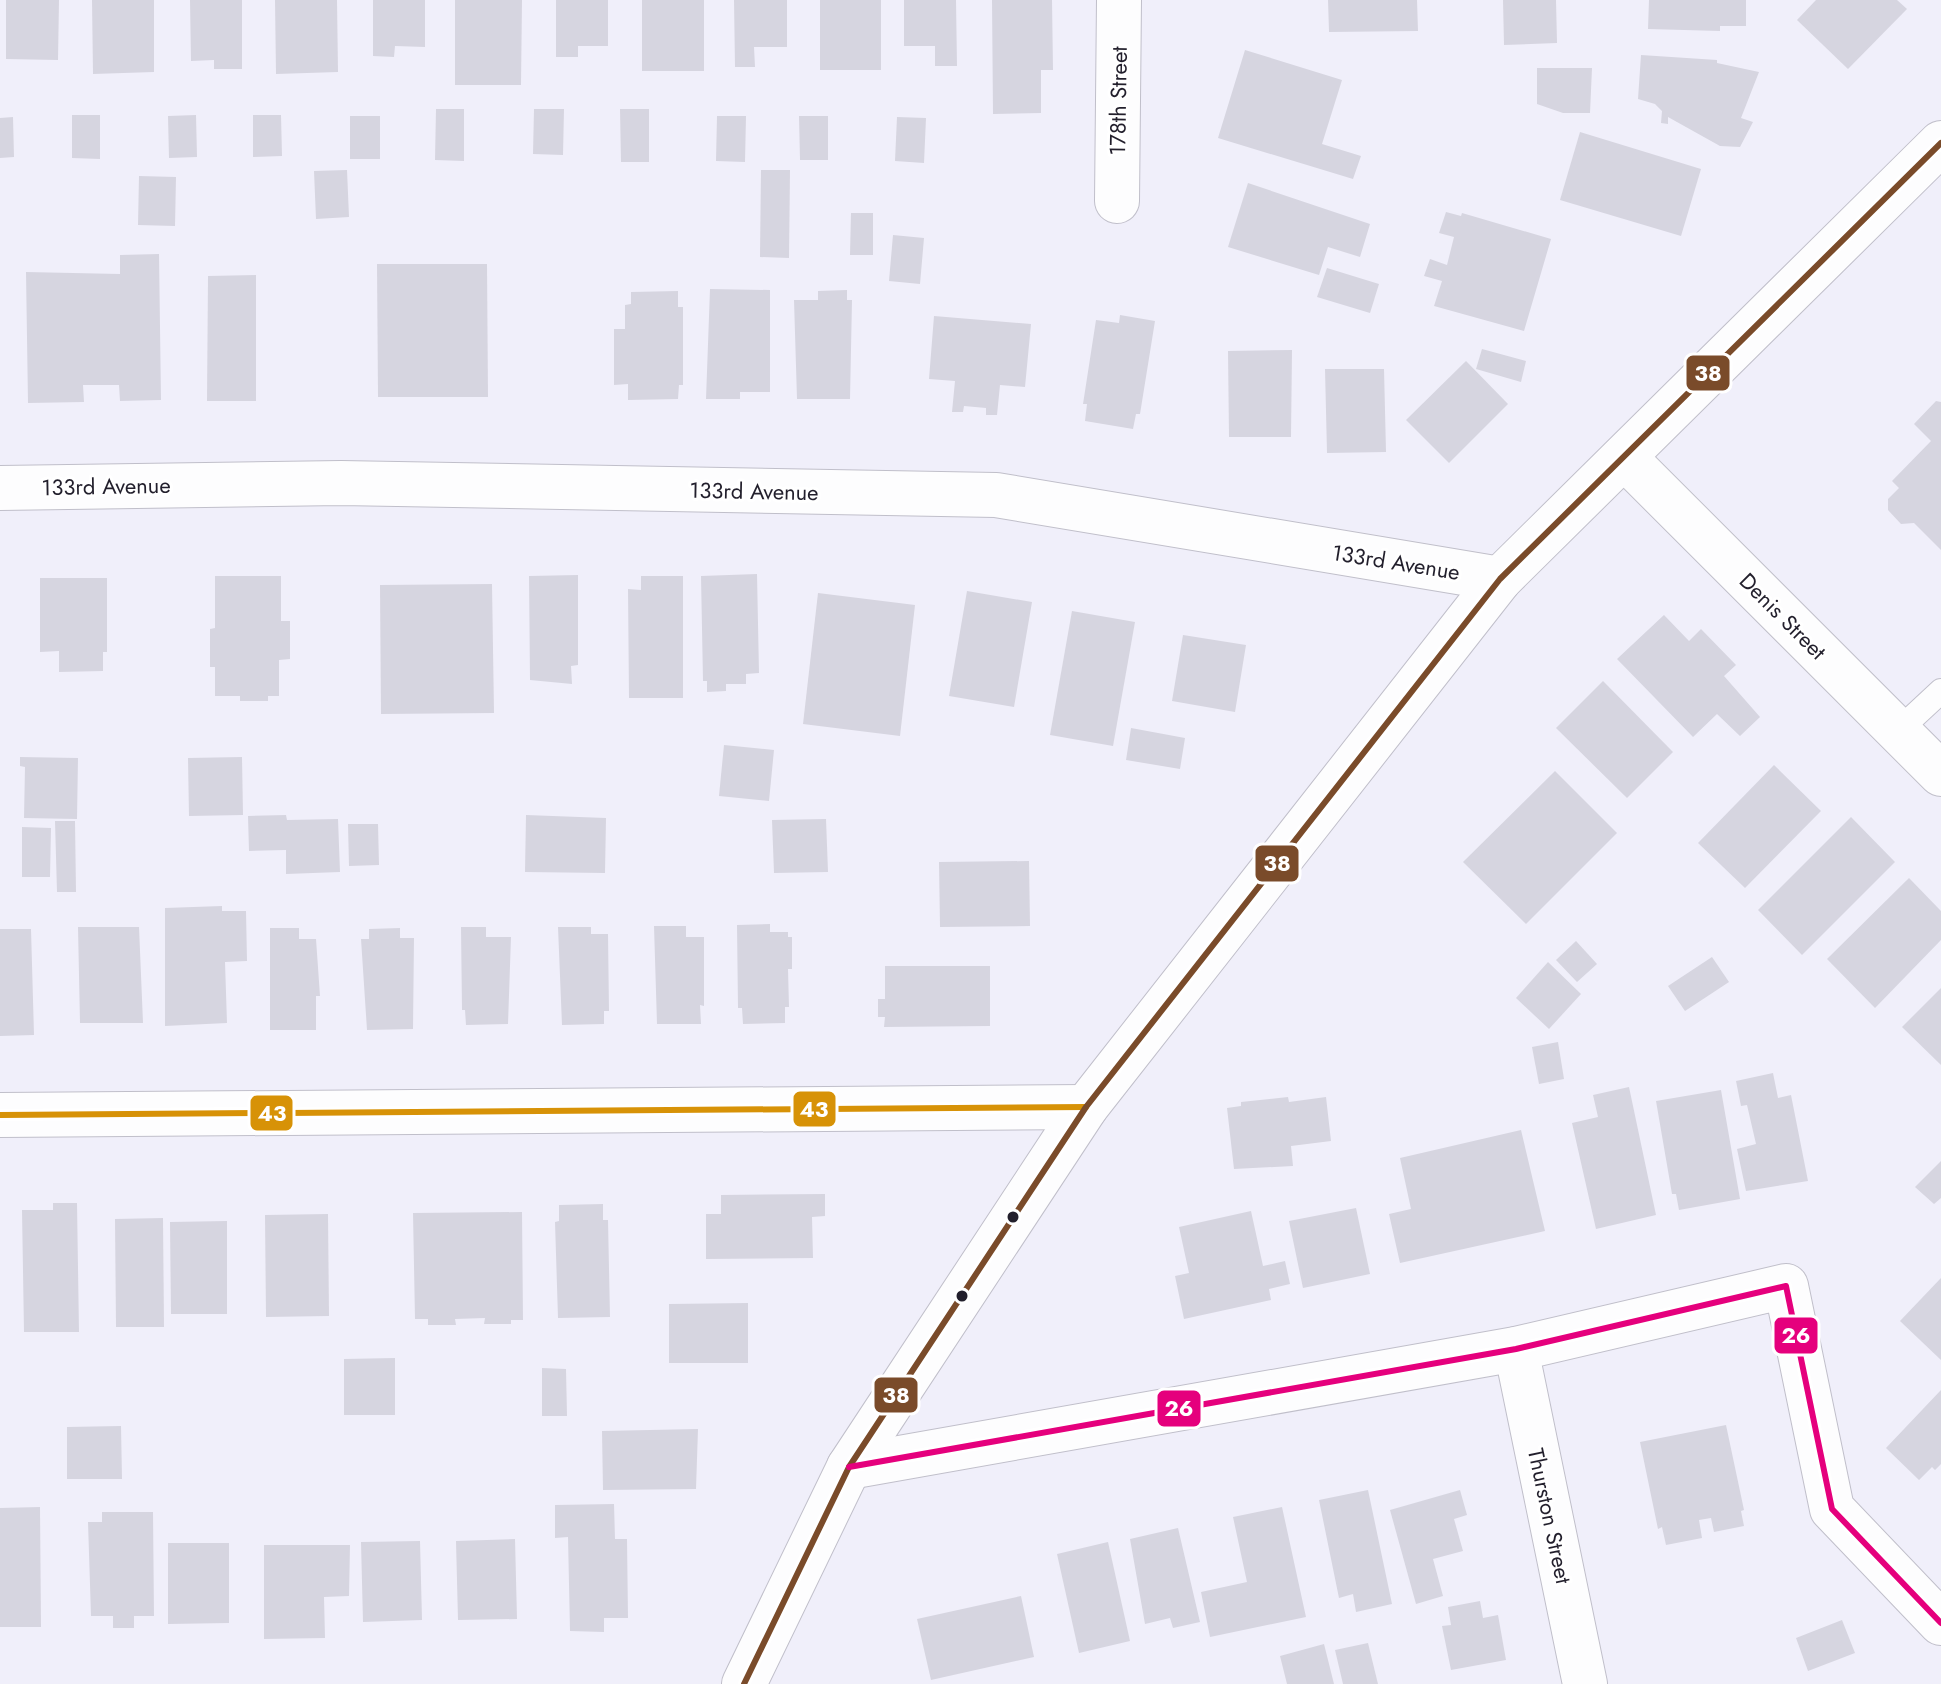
<svg xmlns="http://www.w3.org/2000/svg" width="1941" height="1684" font-family="Jost,sans-serif">
<style>
.building{fill:#d6d5e0}
.lines{fill:none;stroke-linecap:round;stroke-linejoin:round}
.lane-casing{stroke:#c0bfca;stroke-width:26}
.street-casing{stroke:#c0bfca;stroke-width:46}
.secondary-casing{stroke:#c0bfca;stroke-width:46}
.lane{stroke:#fdfdfe;stroke-width:24}
.street{stroke:#fdfdfe;stroke-width:44}
.secondary{stroke:#fdfdfe;stroke-width:44}
.bus-1-casing{stroke:#fff;stroke-width:12}
.bus-2-casing{stroke:#fff;stroke-width:12}
.bus-3-casing{stroke:#fff;stroke-width:12}
.bus-1{stroke:#d79207;stroke-width:6}
.bus-2{stroke:#7a4b2a;stroke-width:6}
.bus-3{stroke:#e5007d;stroke-width:6}
.bus-dot{fill:#221f2c;stroke:#fff;stroke-width:3}
.labels{text-anchor:middle;stroke-width:6;stroke-linejoin:round;paint-order:stroke}
.street-label{font-size:22px;fill:#221f2c;stroke:#fff}
.line-badge{stroke:#fff;stroke-width:3}
.badge-label{font-size:22px;text-anchor:middle;font-weight:bold;fill:#fff}
</style>
<rect width="100%" height="100%" fill="#f0effa"/>
<!-- building -->
<g class="building">
<polygon points="6,0 59,0 58,60 6,59"/>
<polygon points="92,0 154,0 154,72 93,74"/>
<polygon points="190,0 242,0 242,69 214,69 214,60 191,61"/>
<polygon points="275,0 337,0 338,72 276,74"/>
<polygon points="373,0 425,0 425,47 395,46 394,57 373,56"/>
<polygon points="455,0 522,0 521,85 455,85"/>
<polygon points="556,0 608,0 608,46 578,46 578,57 556,57"/>
<rect x="642" y="0" width="62" height="71"/>
<polygon points="734,0 787,0 787,47 754,47 755,67 735,67"/>
<rect x="820" y="0" width="61" height="70"/>
<polygon points="904,0 956,0 957,66 935,66 935,46 904,46"/>
<polygon points="992,0 1052,0 1053,70 1041,70 1041,113 993,114"/>
<polygon points="1328,0 1417,0 1418,31 1329,32"/>
<polygon points="1503,0 1556,0 1557,43 1504,45"/>
<polygon points="1649,0 1746,0 1746,26 1720,26 1720,31 1648,29"/>
<polygon points="1816,0 1897,0 1907,9 1848,69 1797,20"/>
<polygon points="1245,50 1342,80 1322,144 1361,156 1353,179 1218,138"/>
<polygon points="1641,55 1717,60 1717,63 1759,72 1741,118 1753,122 1740,147 1720,146 1668,117 1668,124 1661,123 1662,111 1655,104 1638,99"/>
<polygon points="1537,68 1592,68 1590,113 1563,113 1537,104"/>
<polygon points="436,109 464,109 464,161 435,160"/>
<polygon points="534,109 564,109 563,155 533,154"/>
<polygon points="620,109 649,109 649,162 621,162"/>
<polygon points="72,115 100,115 100,159 72,158"/>
<polygon points="196,115 197,157 169,158 168,116"/>
<polygon points="253,115 281,115 282,156 253,157"/>
<rect x="350" y="116" width="30" height="43"/>
<polygon points="717,116 746,116 745,162 716,161"/>
<polygon points="799,116 828,116 828,160 800,160"/>
<polygon points="13,117 14,157 0,158 0,118"/>
<polygon points="897,117 926,118 924,163 895,161"/>
<polygon points="1580,132 1701,169 1681,236 1560,200"/>
<polygon points="347,170 349,217 316,219 314,171"/>
<polygon points="761,170 790,170 789,258 760,257"/>
<polygon points="139,176 176,177 175,226 138,225"/>
<polygon points="1248,183 1370,224 1360,257 1328,247 1319,275 1228,247"/>
<polygon points="1446,212 1461,216 1462,213 1551,239 1524,331 1434,306 1442,281 1424,276 1430,259 1447,265 1454,237 1439,233"/>
<polygon points="851,213 873,213 873,255 850,255"/>
<polygon points="893,235 924,238 920,284 889,281"/>
<polygon points="159,254 161,400 120,401 119,385 83,385 84,402 28,403 26,272 120,274 120,255"/>
<polygon points="377,264 487,264 488,397 378,397"/>
<polygon points="1327,268 1379,284 1370,313 1317,297"/>
<polygon points="256,275 256,401 207,401 208,276"/>
<polygon points="710,289 770,290 770,392 740,392 740,399 706,399"/>
<polygon points="847,290 847,300 852,300 850,399 797,399 794,300 818,300 818,291"/>
<polygon points="678,291 678,307 683,307 683,385 679,385 678,399 628,400 628,384 614,385 614,329 625,329 625,305 631,304 631,292"/>
<polygon points="1120,315 1155,321 1140,414 1136,414 1133,429 1085,421 1087,404 1083,404 1096,320 1119,323"/>
<polygon points="934,316 1031,324 1025,387 1000,385 997,415 986,415 986,408 964,406 963,412 952,412 955,381 929,379"/>
<polygon points="1482,349 1526,361 1521,382 1476,369"/>
<polygon points="1292,350 1291,437 1229,437 1228,351"/>
<polygon points="1466,361 1508,404 1449,463 1406,420"/>
<polygon points="1325,369 1384,369 1386,452 1327,453"/>
<polygon points="1936,401 1941,402 1941,550 1914,523 1901,524 1888,510 1888,499 1899,488 1892,481 1931,441 1914,424"/>
<polygon points="757,574 759,673 746,674 746,684 726,684 726,691 707,692 707,681 703,681 701,576"/>
<polygon points="578,575 578,665 571,666 572,684 530,680 529,576"/>
<polygon points="215,576 281,576 281,621 290,621 290,659 279,660 279,696 268,696 268,701 240,701 240,696 215,696 215,667 210,667 210,629 215,628"/>
<polygon points="641,576 683,576 683,698 629,698 628,589 641,590"/>
<polygon points="40,578 107,578 107,652 103,652 103,671 59,672 59,651 40,652"/>
<polygon points="492,584 494,713 381,714 380,585"/>
<polygon points="967,591 1032,602 1014,707 949,696"/>
<polygon points="818,593 915,605 900,736 803,724"/>
<polygon points="1072,611 1135,622 1113,746 1050,735"/>
<polygon points="1664,615 1689,641 1701,629 1736,665 1724,676 1760,717 1740,736 1717,714 1693,737 1617,659"/>
<polygon points="1183,635 1246,645 1235,712 1172,701"/>
<polygon points="1603,681 1673,752 1627,798 1556,728"/>
<polygon points="1131,728 1185,738 1180,769 1126,760"/>
<polygon points="724,745 774,750 769,801 719,796"/>
<polygon points="20,757 78,758 77,819 24,818 25,767 20,766"/>
<polygon points="242,757 243,815 189,816 188,758"/>
<polygon points="1774,765 1821,811 1745,888 1698,843"/>
<polygon points="1555,771 1617,833 1526,924 1463,862"/>
<polygon points="286,815 287,820 338,819 340,872 286,874 286,850 249,851 248,816"/>
<polygon points="526,815 606,818 605,873 525,872"/>
<polygon points="1851,817 1895,862 1802,955 1758,910"/>
<polygon points="826,819 828,872 774,873 772,820"/>
<polygon points="55,821 75,821 76,892 57,892"/>
<polygon points="348,824 378,824 379,865 349,866"/>
<polygon points="22,827 51,828 50,877 22,877"/>
<polygon points="1029,861 1030,926 940,927 939,862"/>
<polygon points="1909,878 1941,911 1941,940 1875,1008 1827,959"/>
<polygon points="222,906 222,911 246,911 247,961 225,962 227,1023 165,1026 165,908"/>
<polygon points="770,924 770,932 788,932 788,937 792,937 792,969 788,969 789,1007 785,1007 785,1023 743,1024 742,1008 738,1008 737,925"/>
<polygon points="654,926 686,926 686,937 704,937 704,1006 700,1005 701,1024 657,1024"/>
<polygon points="78,927 139,927 143,1023 80,1023"/>
<polygon points="461,927 486,927 486,937 511,937 508,1024 466,1025 465,1010 462,1010"/>
<polygon points="558,927 591,927 591,934 608,934 609,1011 604,1011 604,1024 562,1025"/>
<polygon points="270,928 299,928 299,939 316,939 320,996 316,996 316,1030 270,1030"/>
<polygon points="400,928 400,938 414,938 413,1029 367,1030 361,939 369,939 369,929"/>
<polygon points="0,929 31,929 34,1035 0,1036"/>
<polygon points="1576,941 1597,964 1577,982 1556,960"/>
<polygon points="1712,957 1729,982 1685,1011 1668,986"/>
<polygon points="1548,962 1581,994 1549,1029 1516,998"/>
<polygon points="885,966 990,966 990,1026 884,1027 885,1017 878,1017 878,999 885,999"/>
<polygon points="1941,988 1941,1065 1902,1027"/>
<polygon points="1558,1042 1564,1079 1539,1084 1532,1047"/>
<polygon points="1773,1073 1778,1098 1791,1095 1808,1181 1746,1191 1737,1149 1756,1144 1747,1105 1741,1106 1736,1081"/>
<polygon points="1629,1087 1656,1215 1596,1229 1572,1123 1598,1117 1593,1095"/>
<polygon points="1721,1090 1740,1199 1679,1210 1676,1194 1672,1194 1656,1101"/>
<polygon points="1288,1097 1289,1102 1326,1097 1331,1141 1291,1146 1293,1166 1234,1169 1227,1108 1241,1106 1241,1102"/>
<polygon points="1521,1130 1545,1231 1400,1263 1389,1214 1411,1209 1400,1158"/>
<polygon points="1941,1161 1941,1198 1934,1204 1915,1187"/>
<polygon points="825,1194 825,1216 812,1217 813,1258 706,1259 706,1214 721,1214 721,1195"/>
<polygon points="53,1203 77,1203 79,1332 24,1332 22,1210 53,1210"/>
<polygon points="603,1204 603,1220 608,1220 610,1317 558,1318 555,1222 559,1221 559,1205"/>
<polygon points="1356,1208 1370,1274 1303,1288 1289,1221"/>
<polygon points="1251,1211 1263,1266 1285,1261 1290,1284 1269,1289 1271,1300 1184,1319 1175,1276 1189,1273 1179,1227"/>
<polygon points="522,1212 523,1320 511,1320 511,1324 484,1324 485,1318 455,1319 456,1325 428,1325 428,1319 415,1319 413,1213"/>
<polygon points="328,1214 329,1316 266,1317 265,1215"/>
<polygon points="163,1218 164,1327 116,1327 115,1219"/>
<polygon points="227,1221 227,1314 171,1314 170,1222"/>
<polygon points="1941,1278 1941,1360 1900,1321"/>
<polygon points="748,1303 748,1363 669,1363 669,1304"/>
<polygon points="395,1358 395,1415 344,1415 344,1359"/>
<polygon points="542,1368 566,1369 567,1416 542,1416"/>
<polygon points="1941,1390 1941,1464 1935,1470 1932,1467 1919,1480 1886,1448"/>
<polygon points="1726,1425 1744,1510 1741,1511 1744,1526 1714,1532 1711,1518 1699,1520 1702,1538 1666,1545 1662,1527 1658,1529 1640,1442"/>
<polygon points="121,1426 122,1479 67,1479 67,1427"/>
<polygon points="698,1429 696,1489 603,1490 602,1431"/>
<polygon points="1368,1490 1392,1604 1356,1612 1353,1594 1339,1598 1319,1500"/>
<polygon points="1460,1490 1467,1515 1454,1519 1463,1551 1433,1559 1443,1596 1416,1604 1390,1510"/>
<polygon points="614,1504 615,1539 627,1539 628,1618 604,1618 604,1632 570,1631 568,1537 555,1538 555,1505"/>
<polygon points="40,1507 41,1627 0,1627 0,1508"/>
<polygon points="1282,1507 1306,1617 1210,1637 1201,1592 1247,1582 1233,1517"/>
<polygon points="102,1512 153,1512 154,1616 134,1616 134,1628 113,1628 113,1616 91,1616 88,1522 102,1522"/>
<polygon points="1178,1528 1200,1622 1173,1628 1170,1618 1145,1624 1130,1539"/>
<polygon points="515,1539 517,1619 458,1620 456,1541"/>
<polygon points="420,1541 422,1620 363,1622 361,1542"/>
<polygon points="1108,1542 1130,1641 1079,1653 1057,1554"/>
<polygon points="168,1543 229,1543 229,1623 168,1624"/>
<polygon points="264,1545 350,1545 349,1596 324,1597 325,1638 264,1639"/>
<polygon points="1021,1596 1034,1657 931,1680 917,1619"/>
<polygon points="1480,1601 1483,1618 1498,1615 1506,1660 1451,1670 1442,1626 1451,1625 1448,1607"/>
<polygon points="1842,1620 1855,1653 1808,1671 1796,1638"/>
<polygon points="1368,1643 1378,1684 1343,1684 1335,1650"/>
<polygon points="1324,1644 1334,1684 1287,1684 1280,1656"/>
</g>
<g class="lines">
<defs>
<polyline id="lane" points="1898,731 1941,691"/>
<g id="street">
<polyline points="1117,201 1119,0"/>
<polyline points="1624,457 1941,774"/>
<polyline points="0,488 341,483 996,495 1500,579"/>
<polyline points="0,1115 1086,1107"/>
<polyline points="1516,1349 1585,1684"/>
<polyline points="849,1467 1516,1349 1786,1286 1832,1509 1941,1623"/>
</g>
<polyline id="secondary" points="744,1684 849,1467 1086,1107 1500,579 1941,143"/>
</defs>
<!-- lane casing -->
<use href="#lane" class="lane-casing"/>
<!-- street casing -->
<use href="#street" class="street-casing"/>
<!-- secondary casing -->
<use href="#secondary" class="secondary-casing"/>
<!-- lane -->
<use href="#lane" class="lane"/>
<!-- street -->
<use href="#street" class="street"/>
<!-- secondary -->
<use href="#secondary" class="secondary"/>
<defs>
<polyline id="bus-1" points="0,1115 1086,1107"/>
<polyline id="bus-2" points="744,1684 849,1467 1086,1107 1500,579 1941,143"/>
<polyline id="bus-3" points="849,1467 1516,1349 1786,1286 1832,1509 1941,1623"/>
</defs>
<!-- bus-1 casing -->
<use href="#bus-1" class="bus-1-casing"/>
<!-- bus-2 casing -->
<use href="#bus-2" class="bus-2-casing"/>
<!-- bus-3 casing -->
<use href="#bus-3" class="bus-3-casing"/>
<!-- bus-1 -->
<use href="#bus-1" class="bus-1"/>
<!-- bus-2 -->
<use href="#bus-2" class="bus-2"/>
<!-- bus-3 -->
<use href="#bus-3" class="bus-3"/>
</g>
<!-- markers -->
<g class="bus-dot">
<circle cx="1013" cy="1217" r="7"/>
<circle cx="962" cy="1296" r="7"/>
</g>
<g class="labels">
<!-- street labels -->
<g class="street-label">
<text transform="translate(1118 101) rotate(-89)" y="8">178th Street</text>
<text transform="translate(106 486) rotate(-1)" y="8">133rd Avenue</text>
<text transform="translate(754 491) rotate(1)" y="8">133rd Avenue</text>
<text transform="translate(1396 562) rotate(9)" y="8">133rd Avenue</text>
<text transform="translate(1783 616) rotate(45)" y="8">Denis Street</text>
<text transform="translate(1550 1516) rotate(78)" y="8">Thurston Street</text>
</g>
</g>
<g class="line-badge">
<rect x="1685" y="354" width="46" height="38" rx="8" fill="#7a4b2a"/>
<rect x="1254" y="844" width="46" height="39" rx="8" fill="#7a4b2a"/>
<rect x="792" y="1090" width="45" height="38" rx="8" fill="#d79207"/>
<rect x="249" y="1094" width="45" height="38" rx="8" fill="#d79207"/>
<rect x="1773" y="1316" width="46" height="39" rx="8" fill="#e5007d"/>
<rect x="873" y="1376" width="46" height="38" rx="8" fill="#7a4b2a"/>
<rect x="1156" y="1389" width="46" height="39" rx="8" fill="#e5007d"/>
</g>
<g class="badge-label">
<text x="1708" y="381">38</text>
<text x="1277" y="871">38</text>
<text x="814" y="1117">43</text>
<text x="272" y="1121">43</text>
<text x="1796" y="1343">26</text>
<text x="896" y="1403">38</text>
<text x="1179" y="1416">26</text>
</g>
</svg>
